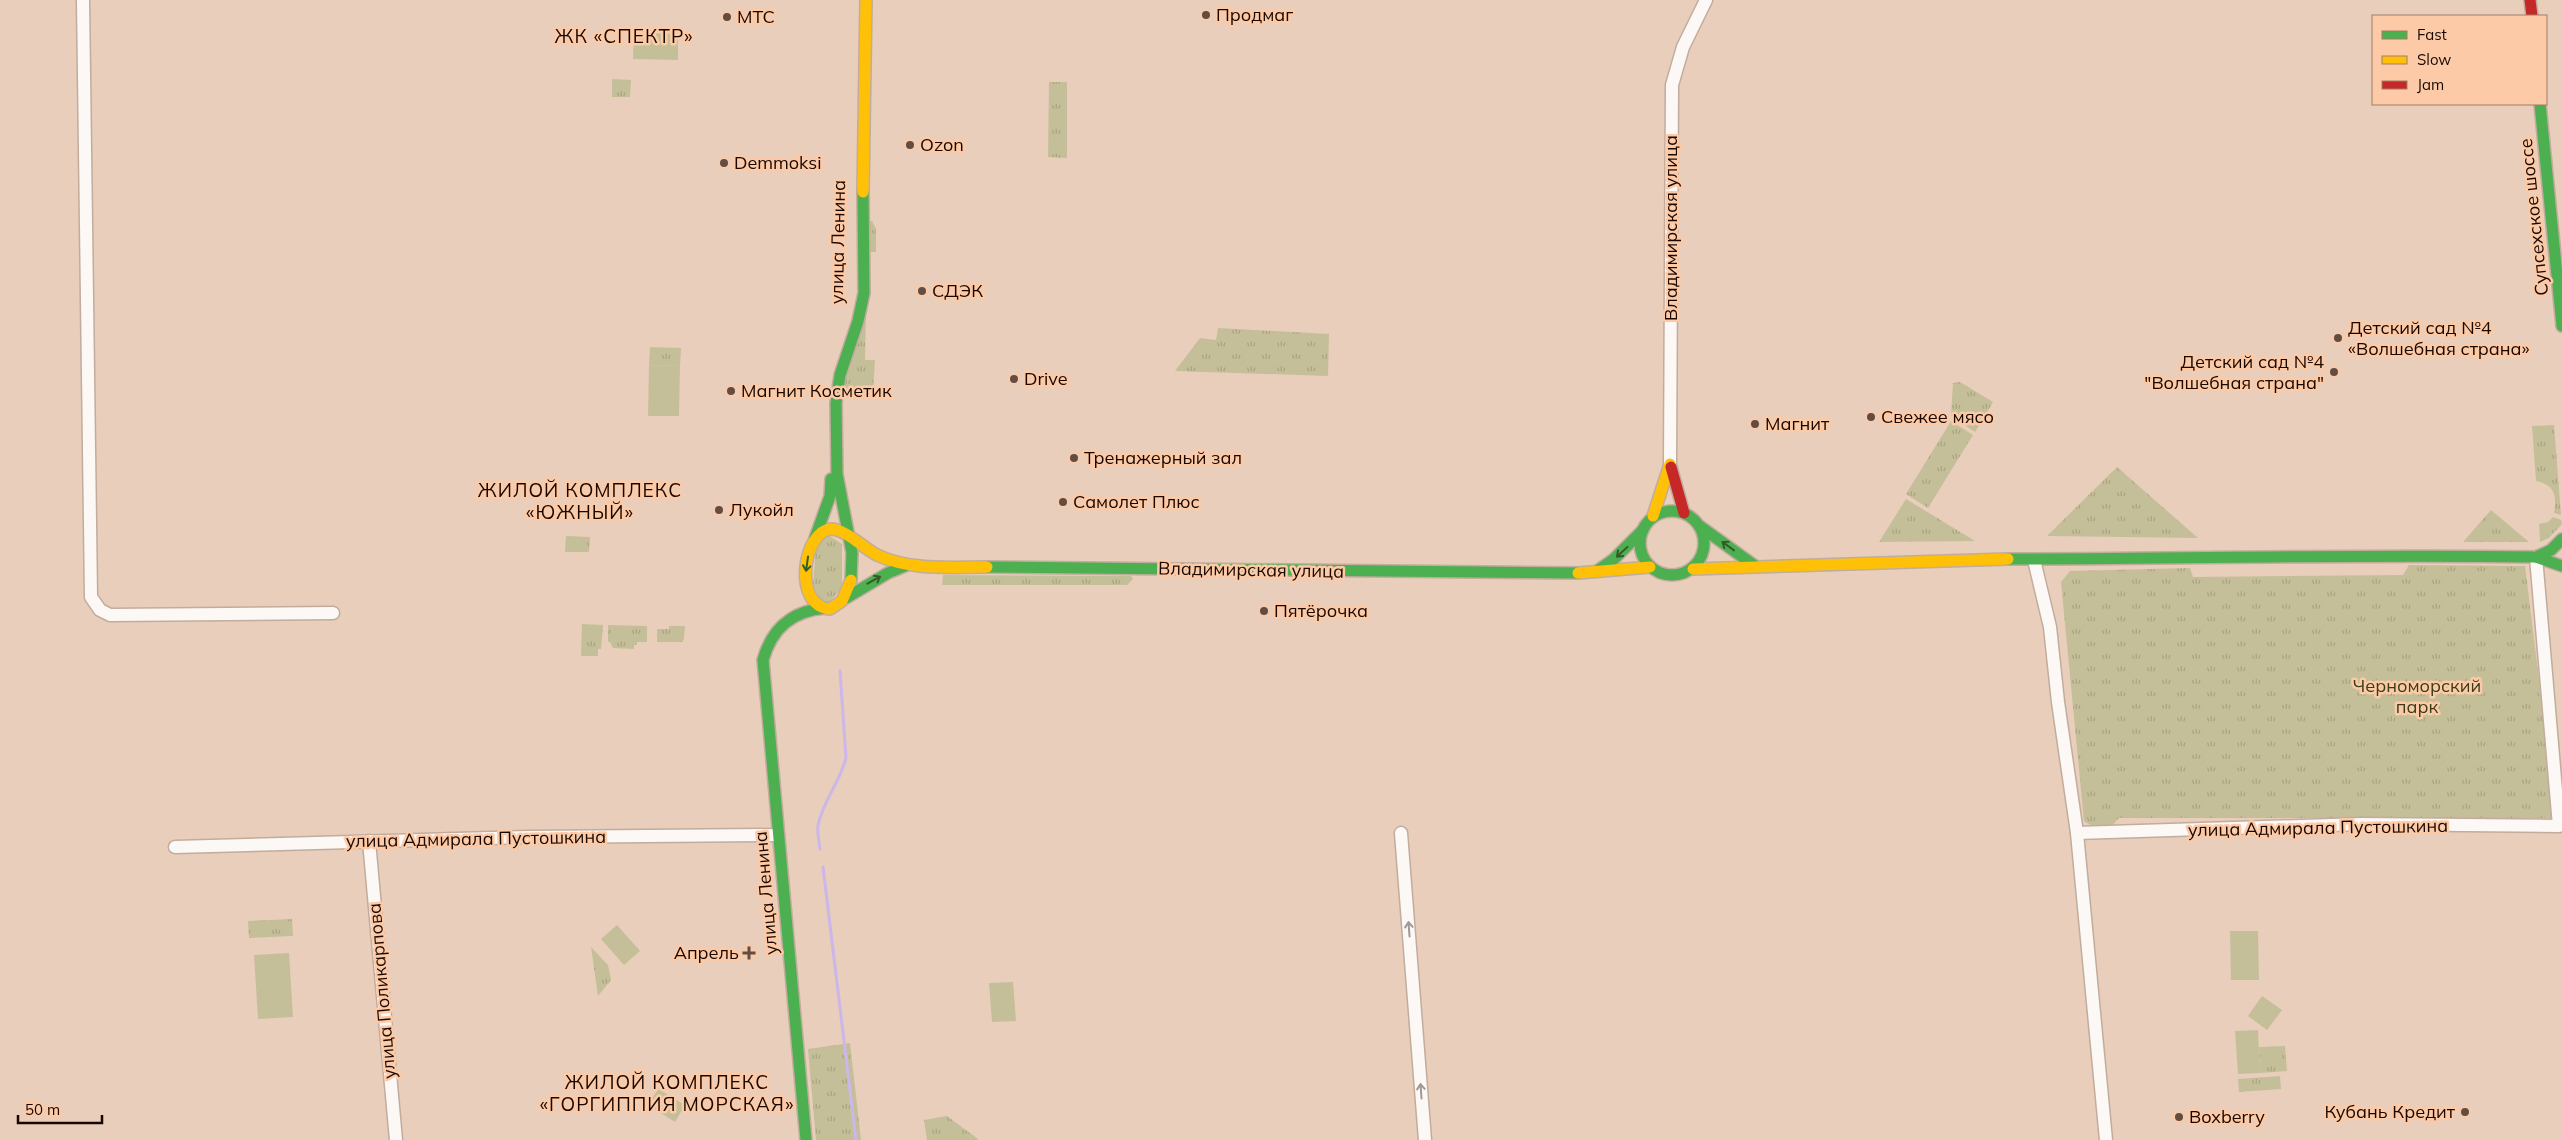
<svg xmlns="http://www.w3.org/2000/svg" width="2562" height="1140" font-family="Mulish,sans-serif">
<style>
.grass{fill:url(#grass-tufts)}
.garden{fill:#c5bf99}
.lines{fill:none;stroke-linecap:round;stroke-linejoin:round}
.stream{stroke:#cdb6e9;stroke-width:3}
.street-casing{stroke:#c2ac9d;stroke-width:15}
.fast-casing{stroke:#c2ac9d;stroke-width:14}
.slow-casing{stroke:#c2ac9d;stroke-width:14}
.jam-casing{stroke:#c2ac9d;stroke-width:14}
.street{stroke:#fcf8f5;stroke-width:12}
.fast{stroke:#4caf50;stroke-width:11}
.slow{stroke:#ffc107;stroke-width:11}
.jam{stroke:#c62828;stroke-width:11}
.oneway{stroke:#325c28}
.oneway2{stroke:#a19893}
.poi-dot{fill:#614d41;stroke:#fccaa7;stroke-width:2}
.labels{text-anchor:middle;stroke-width:5;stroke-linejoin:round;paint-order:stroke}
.poi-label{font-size:18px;fill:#190800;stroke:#fccaa7;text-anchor:start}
.street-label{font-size:18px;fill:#190800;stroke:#fccaa7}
.park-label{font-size:18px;fill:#383e18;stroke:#fccaa7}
.neighbourhood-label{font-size:19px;letter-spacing:1px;fill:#190800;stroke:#fccaa7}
</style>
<defs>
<pattern id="grass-tufts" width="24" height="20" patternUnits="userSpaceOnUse" patternTransform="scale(1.25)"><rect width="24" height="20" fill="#c5bf99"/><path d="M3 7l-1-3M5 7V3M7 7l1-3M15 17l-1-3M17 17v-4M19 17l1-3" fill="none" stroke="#a9a382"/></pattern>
</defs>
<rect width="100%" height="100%" fill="#e8cebb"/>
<!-- grass -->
<g class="grass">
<polygon points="612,79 631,80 630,97 612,97"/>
<polygon points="1049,82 1067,82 1067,158 1048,157"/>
<polygon points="872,221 876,229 876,252 867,252 865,360 875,360 873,391 870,398 850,399 842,395 858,330 866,222"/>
<polygon points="1218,328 1329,334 1328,376 1175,371 1200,338 1216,340"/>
<polygon points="650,347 681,348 680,366 649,365"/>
<polygon points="1960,382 1993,402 1975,432 1951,416 1953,383"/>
<polygon points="1951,421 1973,435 1928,508 1906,494"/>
<path d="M2554,425L2561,515L2554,513C2557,496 2555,485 2536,481L2532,426Z"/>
<polygon points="2117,467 2198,538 2047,536"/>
<polygon points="1906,499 1975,541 1879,542"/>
<polygon points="2491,510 2529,542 2463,542"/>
<polygon points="2553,517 2561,520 2562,524 2549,538 2540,542 2539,524 2548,522"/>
<polygon points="828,535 842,544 842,587 830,602 820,600 813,584 816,547"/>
<polygon points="566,536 590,537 589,552 565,552"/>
<polygon points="2409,565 2525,566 2556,818 2119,818 2112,826 2095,828 2084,821 2061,582 2070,571 2190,568 2193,577 2403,575"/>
<polygon points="943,575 1131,576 1133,579 1127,585 942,585"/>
<polygon points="582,624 603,625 601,649 598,649 598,656 581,656"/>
<polygon points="608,625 647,626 647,642 637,642 637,645 634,645 634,649 613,648 610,642 608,642"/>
<polygon points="669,626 685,626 684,639 682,642 657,642 657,629 669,629"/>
<polygon points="292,919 293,936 249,938 248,921"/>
<polygon points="591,947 608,965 611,980 598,996"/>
<polygon points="850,1043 861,1140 816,1140 808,1049"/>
<polygon points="2285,1046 2287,1071 2260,1073 2259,1047"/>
<polygon points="2280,1076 2281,1089 2239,1092 2238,1079"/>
<polygon points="947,1116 978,1139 977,1140 927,1140 924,1120"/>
</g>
<!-- garden -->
<g class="garden">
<polygon points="634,33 678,34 678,60 633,59"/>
<polygon points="649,365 680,366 679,416 648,416"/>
<polygon points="617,925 640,951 624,965 601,939"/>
<polygon points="2230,931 2258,931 2259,980 2231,980"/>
<polygon points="289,953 293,1017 258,1019 254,955"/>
<polygon points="1013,982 1016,1021 992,1022 989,983"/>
<polygon points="2262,996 2282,1010 2267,1030 2248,1016"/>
<polygon points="2258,1030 2260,1073 2238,1074 2235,1031"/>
<polygon points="658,1089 685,1105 675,1122 648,1105"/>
</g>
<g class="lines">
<!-- stream -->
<g class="stream">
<path d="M820,849C819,841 817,832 818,825C823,801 840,782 846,758L840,671"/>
<polyline points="823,867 856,1140"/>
</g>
<defs>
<g id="street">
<polyline points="83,0 91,597 100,610 110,615 333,613"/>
<polyline points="1670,464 1672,85 1683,47 1706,0"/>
<polyline points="2034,560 2050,627 2058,702 2077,833 2106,1140"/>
<polyline points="1401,833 1425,1140"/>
<polyline points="2077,833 2362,824 2559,826 2536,557"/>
<polyline points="369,841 396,1140"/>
<polyline points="175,847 530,837 778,835"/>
</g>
<g id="fast">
<polyline points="2540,104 2562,326"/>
<circle cx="1672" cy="543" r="32"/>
<polyline points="1701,527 1755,566"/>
<polyline points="815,538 830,496 831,479"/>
<polyline points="2536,557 2562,566"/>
<path d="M2008,559C2184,559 2360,554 2536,557L2551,550L2562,539"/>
<polyline points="987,567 1578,573"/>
<polyline points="1597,571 1614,559 1643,530"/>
<polyline points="851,580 852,553 837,474 836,403 840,375 858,321 864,293 863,192"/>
<polyline points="846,598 888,573 905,566"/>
<path d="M806,1140L763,660C772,628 792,611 825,608"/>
</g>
<g id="slow">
<polyline points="863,192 866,0"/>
<polyline points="1653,516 1670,464"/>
<polyline points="1693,569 2008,559"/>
<polyline points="1578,573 1650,567"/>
<path d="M851,580L842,601L830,609C792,606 803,531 831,529C846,529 864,549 877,555C911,571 950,567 987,567"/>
</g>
<g id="jam">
<polyline points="2530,0 2532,16"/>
<polyline points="1671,467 1684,513"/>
</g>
</defs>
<!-- street casing -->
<use href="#street" class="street-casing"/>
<!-- fast casing -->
<use href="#fast" class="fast-casing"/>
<!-- slow casing -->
<use href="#slow" class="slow-casing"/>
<!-- jam casing -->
<use href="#jam" class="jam-casing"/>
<!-- street -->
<use href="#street" class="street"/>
<!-- fast -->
<use href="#fast" class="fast"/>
<!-- slow -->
<use href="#slow" class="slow"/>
<!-- jam -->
<use href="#jam" class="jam"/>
</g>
<!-- one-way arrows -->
<defs><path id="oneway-shaft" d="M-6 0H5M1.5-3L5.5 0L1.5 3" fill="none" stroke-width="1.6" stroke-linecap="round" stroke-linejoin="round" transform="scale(1.25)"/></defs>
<g class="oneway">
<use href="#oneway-shaft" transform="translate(1728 546) rotate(-144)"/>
<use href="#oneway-shaft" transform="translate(1622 552) rotate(137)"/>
<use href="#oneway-shaft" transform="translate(807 564) rotate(98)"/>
<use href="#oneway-shaft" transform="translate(874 580) rotate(-29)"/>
</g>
<g class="oneway2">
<use href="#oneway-shaft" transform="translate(1409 929) rotate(-94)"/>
<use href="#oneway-shaft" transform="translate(1421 1091) rotate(-94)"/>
</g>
<!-- markers -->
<g class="poi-dot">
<circle cx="1206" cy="15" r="5"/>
<circle cx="727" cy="17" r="5"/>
<circle cx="910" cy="145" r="5"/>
<circle cx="724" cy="163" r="5"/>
<circle cx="922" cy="291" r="5"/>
<circle cx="2338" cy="338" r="5"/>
<circle cx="2334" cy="372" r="5"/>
<circle cx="1014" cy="379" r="5"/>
<circle cx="731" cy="391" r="5"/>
<circle cx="1871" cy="417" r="5"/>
<circle cx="1755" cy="424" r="5"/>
<circle cx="1074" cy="458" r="5"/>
<circle cx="1063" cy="502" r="5"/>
<circle cx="719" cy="510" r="5"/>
<circle cx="1264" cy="611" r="5"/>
<path d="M746.5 945.5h5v5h5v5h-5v5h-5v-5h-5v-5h5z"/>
<circle cx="2465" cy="1112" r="5"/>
<circle cx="2179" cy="1117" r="5"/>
</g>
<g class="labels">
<!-- poi labels -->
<g class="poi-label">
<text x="1216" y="21">Продмаг</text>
<text x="737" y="23">МТС</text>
<text x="920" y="151">Ozon</text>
<text x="734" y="169">Demmoksi</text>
<text x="932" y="297">СДЭК</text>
<text x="2348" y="334">Детский сад №4<tspan x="2348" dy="21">«Волшебная страна»</tspan></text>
<text x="2324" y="368" text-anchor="end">Детский сад №4<tspan x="2324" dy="21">"Волшебная страна"</tspan></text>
<text x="1024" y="385">Drive</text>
<text x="741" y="397">Магнит Косметик</text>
<text x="1881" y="423">Свежее мясо</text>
<text x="1765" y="430">Магнит</text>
<text x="1084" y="464">Тренажерный зал</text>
<text x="1073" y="508">Самолет Плюс</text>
<text x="729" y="516">Лукойл</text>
<text x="1274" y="617">Пятёрочка</text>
<text x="739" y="959" text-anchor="end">Апрель</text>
<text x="2455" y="1118" text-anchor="end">Кубань Кредит</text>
<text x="2189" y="1123">Boxberry</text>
</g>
<!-- street labels -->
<g class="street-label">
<text transform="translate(2534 217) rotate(-96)" y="6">Супсехское шоссе</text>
<text transform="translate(1671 228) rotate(-90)" y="6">Владимирская улица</text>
<text transform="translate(838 242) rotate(-89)" y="6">улица Ленина</text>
<text transform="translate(1251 570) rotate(1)" y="6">Владимирская улица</text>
<text transform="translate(2318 828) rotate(-1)" y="6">улица Адмирала Пустошкина</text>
<text transform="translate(476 839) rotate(-1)" y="6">улица Адмирала Пустошкина</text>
<text transform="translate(766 893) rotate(-95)" y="6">улица Ленина</text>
<text transform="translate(382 991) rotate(-95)" y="6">улица Поликарпова</text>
</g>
<!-- park labels -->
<g class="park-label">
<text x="2417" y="692">Черноморский<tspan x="2417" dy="21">парк</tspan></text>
</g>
<!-- neighbourhood labels -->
<g class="neighbourhood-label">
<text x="624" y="43">ЖК «СПЕКТР»</text>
<text x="580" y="497">ЖИЛОЙ КОМПЛЕКС<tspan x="580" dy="22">«ЮЖНЫЙ»</tspan></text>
<text x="667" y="1089">ЖИЛОЙ КОМПЛЕКС<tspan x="667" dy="22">«ГОРГИППИЯ МОРСКАЯ»</tspan></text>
</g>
</g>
<!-- legend -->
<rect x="2372" y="15" width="175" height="90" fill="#fccaa7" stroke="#a17c64"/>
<rect x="2382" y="31" width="25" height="8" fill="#4caf50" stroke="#a17c64"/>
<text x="2417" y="40" font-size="15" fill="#190800">Fast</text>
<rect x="2382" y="56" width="25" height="8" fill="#ffc107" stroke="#a17c64"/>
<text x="2417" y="65" font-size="15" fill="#190800">Slow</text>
<rect x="2382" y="81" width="25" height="8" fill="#c62828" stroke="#a17c64"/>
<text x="2417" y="90" font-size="15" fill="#190800">Jam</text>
<!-- scale -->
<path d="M18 1115v8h84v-8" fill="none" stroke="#190800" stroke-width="2.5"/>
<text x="25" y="1115" font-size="15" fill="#190800" stroke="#fccaa7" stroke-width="4" paint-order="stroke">50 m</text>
</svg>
